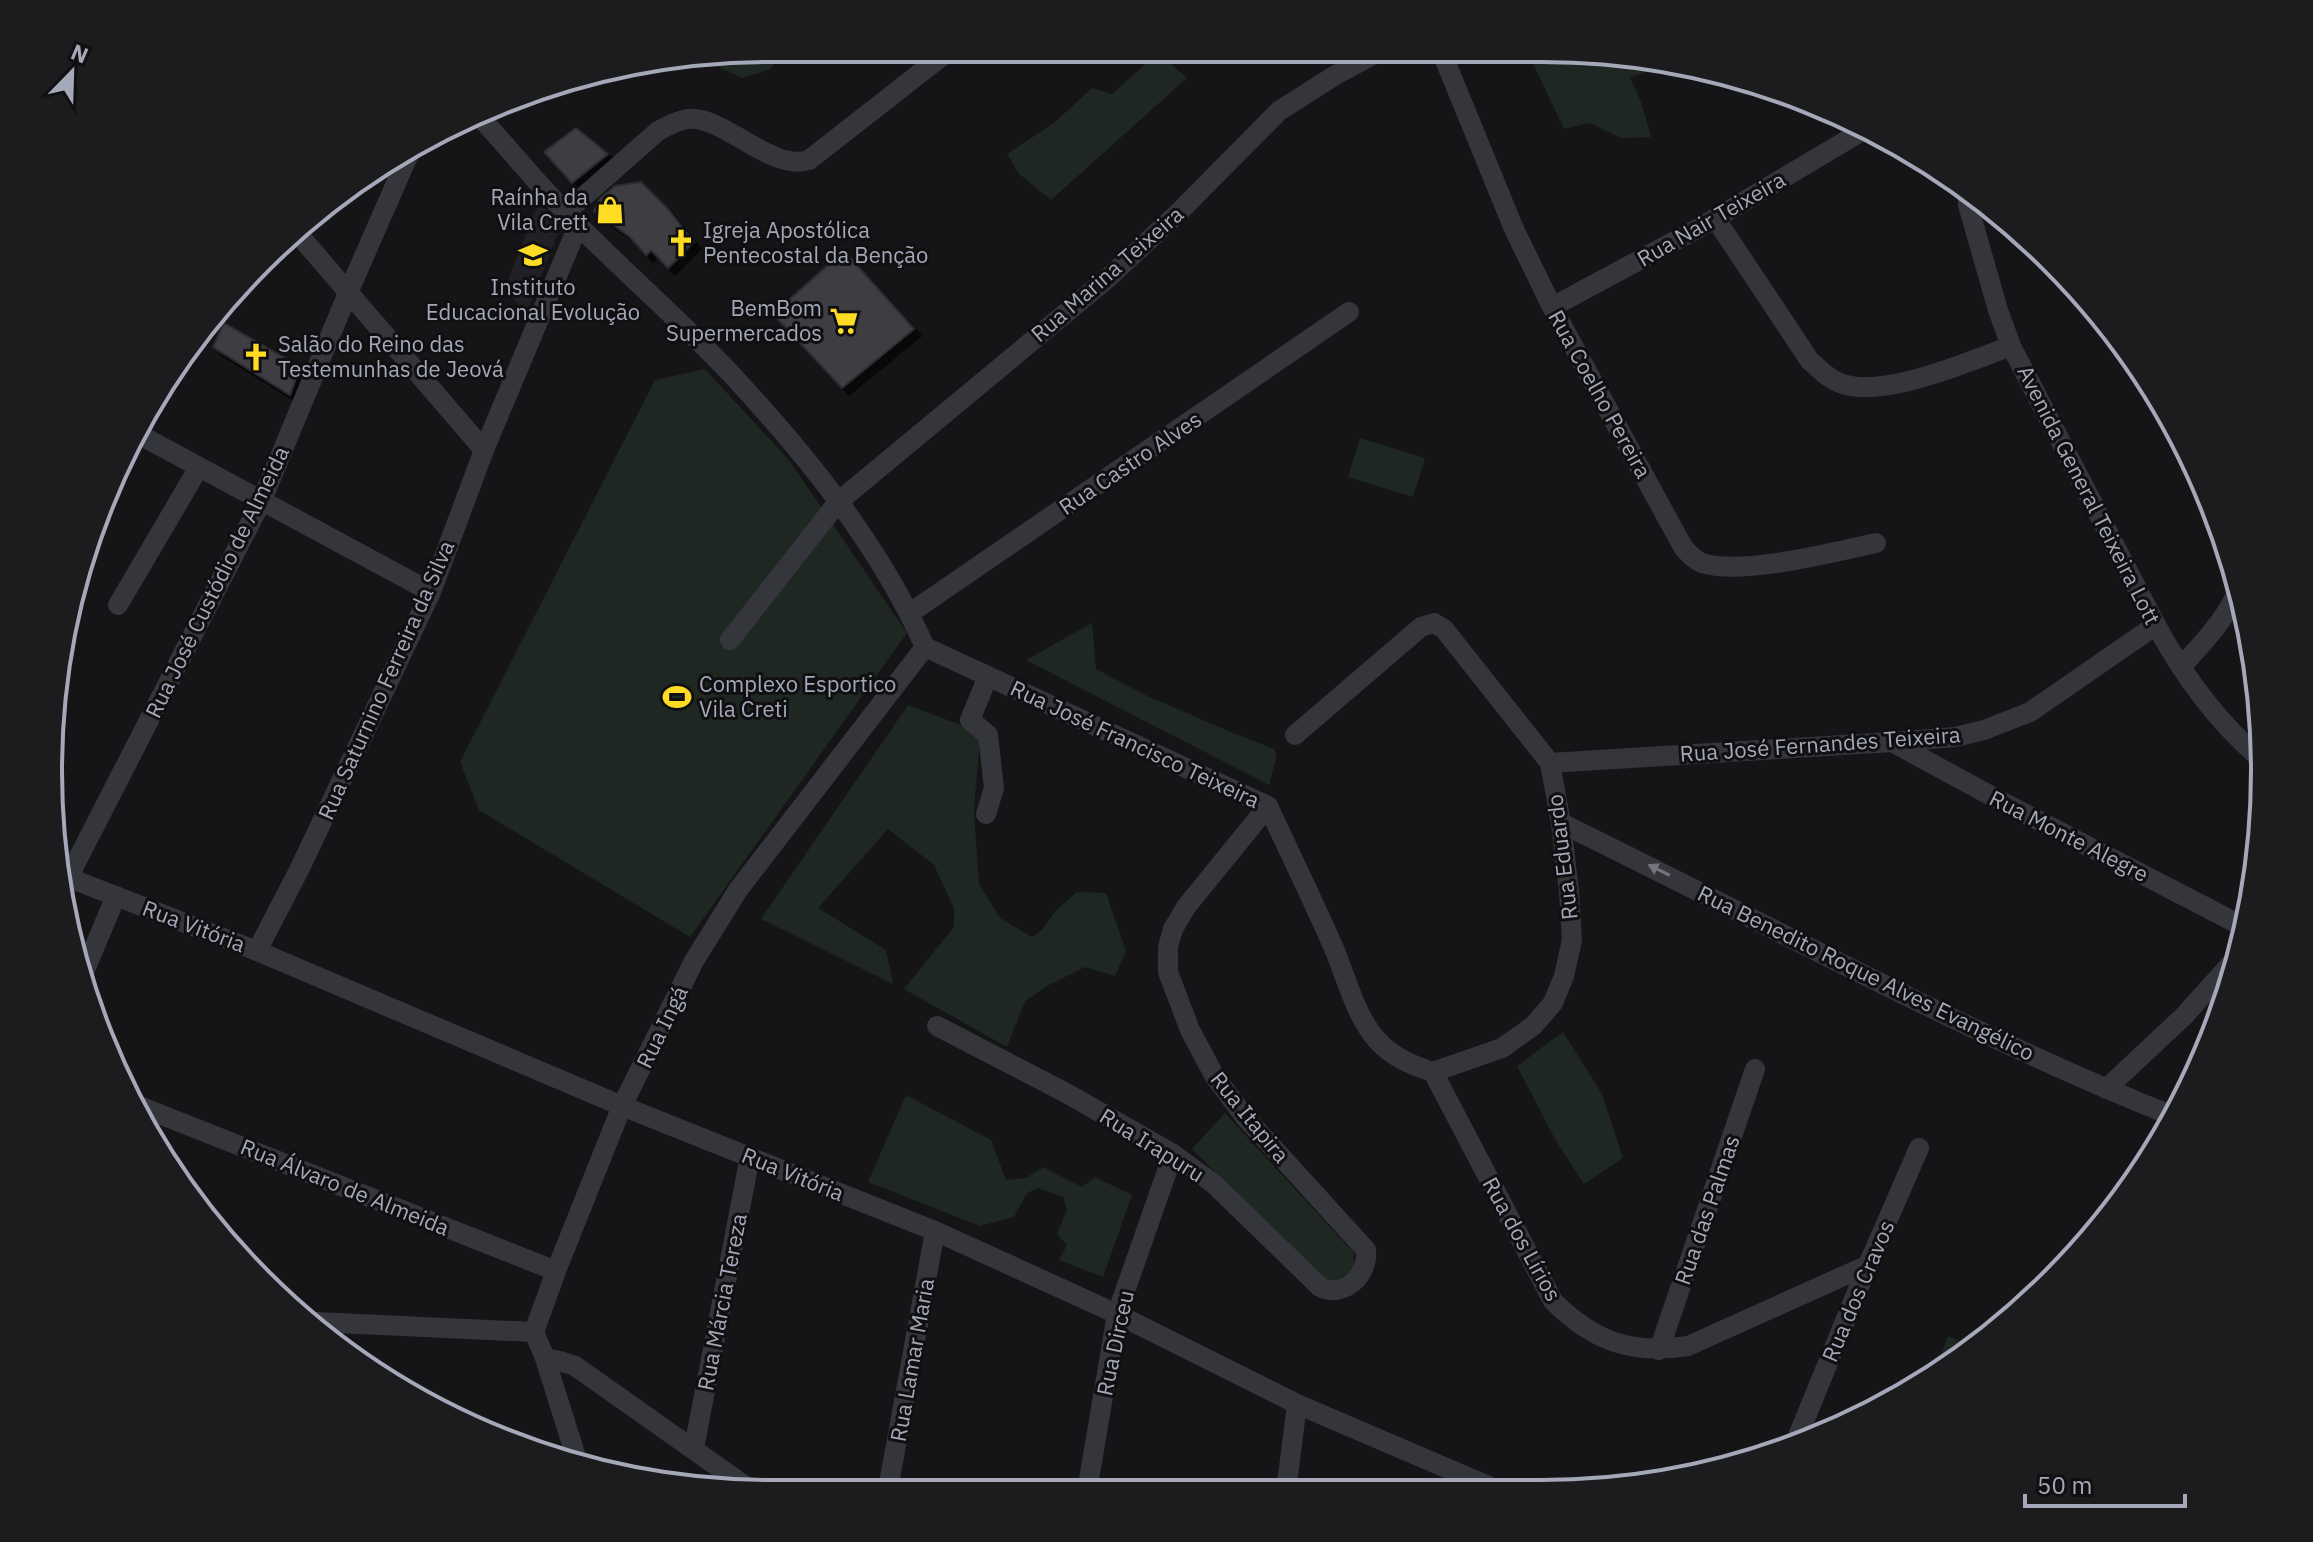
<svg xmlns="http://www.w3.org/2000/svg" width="2313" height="1542" font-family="'IBM Plex Sans',sans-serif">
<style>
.built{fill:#212024}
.green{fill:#1e2721}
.building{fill:#3c3c42;stroke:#2f2e33;stroke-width:2;filter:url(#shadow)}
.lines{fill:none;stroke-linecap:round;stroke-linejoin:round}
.minor{stroke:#35353c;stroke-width:20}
.oneway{fill:#737480}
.labels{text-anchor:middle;stroke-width:6;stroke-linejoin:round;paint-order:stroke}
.poi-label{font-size:22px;fill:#a5a8b8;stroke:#101012;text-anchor:start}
.street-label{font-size:22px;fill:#a5a8b8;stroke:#101012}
.rim{fill:none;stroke:#a5a8b8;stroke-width:4}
</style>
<defs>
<filter id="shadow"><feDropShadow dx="7" dy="7" stdDeviation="0" flood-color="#0009"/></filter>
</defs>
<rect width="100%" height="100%" fill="#151517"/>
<!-- built -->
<polygon class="built" points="538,203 562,223 526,314 505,288"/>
<!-- green -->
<g class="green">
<polygon points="771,48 776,48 779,54 771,69 742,78 702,59"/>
<polygon points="1158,53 1187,78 1051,200 1018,173 1007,154 1054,123 1092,88 1112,94"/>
<path d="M1528,53L1574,54L1581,67C1599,67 1616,54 1633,54C1642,54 1651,59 1660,61L1661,65L1630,78L1641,102L1651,137L1621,138L1590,123L1564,129Z"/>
<polygon points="705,369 789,460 907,633 690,937 479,810 460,762 655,380"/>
<polygon points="1360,438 1425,458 1413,497 1348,477"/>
<polygon points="1092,623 1096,669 1143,694 1233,733 1274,749 1277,755 1269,785 1026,660"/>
<polygon points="908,705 958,724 980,737 974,810 979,884 1000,918 1032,937 1042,930 1056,910 1077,892 1106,893 1126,951 1115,976 1085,967 1049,985 1025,1001 1007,1047 904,989 954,927 954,908 934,865 888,829 818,908 886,950 893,984 761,919"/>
<polygon points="1563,1032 1602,1094 1623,1158 1584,1184 1556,1141 1517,1066"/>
<polygon points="906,1095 991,1140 1006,1180 1026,1178 1043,1167 1082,1187 1095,1177 1132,1195 1103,1277 1059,1260 1067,1245 1057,1234 1067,1210 1063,1197 1038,1188 1027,1193 1014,1217 980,1226 868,1182"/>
<polygon points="1225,1113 1354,1253 1354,1269 1329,1286 1192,1149"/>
<polygon points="1948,1336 1974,1347 1944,1372 1933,1378"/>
</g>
<!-- building -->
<g class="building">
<polygon points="576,128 608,154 572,183 544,152"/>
<polygon points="641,182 666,207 694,242 668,268 651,250 646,255 630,237 594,211 600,199 615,186"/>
<polygon points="844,251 914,329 842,388 773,314"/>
<polygon points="224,323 300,367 290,395 213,347"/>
</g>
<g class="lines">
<!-- minor -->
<g class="minor">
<path d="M1442,53L1514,229L1552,307L1683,547C1689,554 1694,560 1702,563C1743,576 1833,552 1876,543"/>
<path d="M479,116C513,153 545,193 581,228C631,278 685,325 733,376C808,457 880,546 925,647"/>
<path d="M1968,199V205L1998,310L2011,346L2156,625C2184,677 2219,724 2264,762"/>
<path d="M565,213L658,131C667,126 676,121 687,119C724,115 770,172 809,160L951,49"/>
<path d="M1715,218L1810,361C1820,369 1828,379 1840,383C1881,400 1970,361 2011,346"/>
<polyline points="299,235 484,450"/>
<polyline points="1552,307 1699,228 1869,127"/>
<polyline points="138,434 431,592"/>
<polyline points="118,605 199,467"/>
<polyline points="910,613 1349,312"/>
<polyline points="730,640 838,502 1108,278 1178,213 1279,111 1334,76 1378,52"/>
<path d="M925,647L1268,806C1290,854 1314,902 1335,951C1347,980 1355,1014 1376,1039C1392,1057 1411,1065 1433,1072"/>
<path d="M2181,667C2204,642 2225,620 2239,589"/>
<polyline points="1295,735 1421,627 1434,623 1444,629 1550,763 1561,823 1569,892 1572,940 1564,976 1553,1003 1533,1026 1502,1048 1433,1072"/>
<polyline points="1892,742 1995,798 2246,928"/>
<polyline points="1550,763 1892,742 1955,737 1984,730 2030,712 2156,625"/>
<polyline points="986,814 994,788 988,735 970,720 988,676"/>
<path d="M1561,823C1764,922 1963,1032 2173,1116"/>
<polyline points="59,874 257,951 622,1106 935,1231 1117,1314 1297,1404 1507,1494"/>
<polyline points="68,878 262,500 348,293 411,149"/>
<polyline points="257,951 299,870 431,592 484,450 578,226"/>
<polyline points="84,972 116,896"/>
<path d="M937,1026L1068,1094L1173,1154L1214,1184L1320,1287C1343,1299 1369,1275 1366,1250L1245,1117L1215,1077L1190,1030L1168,972V947L1173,929L1186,907L1268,806"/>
<path d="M1433,1072L1553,1301C1593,1341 1631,1355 1688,1346L1868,1265"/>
<polyline points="2106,1089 2184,1016 2237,957"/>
<polyline points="134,1104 556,1271"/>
<polyline points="316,1322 534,1332"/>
<polyline points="1659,1350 1755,1069"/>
<polyline points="545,1358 560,1361 575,1366 748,1488"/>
<polyline points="1798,1436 1868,1265 1919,1148"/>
<polyline points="694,1448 750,1156"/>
<polyline points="576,1457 545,1358 534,1332 556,1271 622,1106 694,961 738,890 925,647"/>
<polyline points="888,1489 935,1231"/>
<polyline points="1087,1491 1117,1314 1173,1154"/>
<polyline points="1286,1492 1297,1404"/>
</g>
</g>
<!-- one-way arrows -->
<defs><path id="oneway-solid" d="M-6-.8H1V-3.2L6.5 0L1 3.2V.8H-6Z" transform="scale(2)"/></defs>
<use class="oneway" href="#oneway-solid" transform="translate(1659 870) rotate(-154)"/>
<!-- icons -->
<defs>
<symbol id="shop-bare" viewBox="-9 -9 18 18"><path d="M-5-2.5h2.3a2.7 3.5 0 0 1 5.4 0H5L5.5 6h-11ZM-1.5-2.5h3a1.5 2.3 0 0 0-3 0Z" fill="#ffdc24" stroke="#101012" stroke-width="2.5" paint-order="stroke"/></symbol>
<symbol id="church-bare" viewBox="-9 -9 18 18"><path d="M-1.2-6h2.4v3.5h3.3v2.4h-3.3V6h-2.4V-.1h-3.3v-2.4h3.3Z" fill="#ffdc24" stroke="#101012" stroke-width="2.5" paint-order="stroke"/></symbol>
<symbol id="school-bare" viewBox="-9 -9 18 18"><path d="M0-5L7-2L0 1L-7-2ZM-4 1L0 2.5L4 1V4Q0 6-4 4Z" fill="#ffdc24" stroke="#101012" stroke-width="2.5" paint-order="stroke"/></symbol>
<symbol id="supermarket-bare" viewBox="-9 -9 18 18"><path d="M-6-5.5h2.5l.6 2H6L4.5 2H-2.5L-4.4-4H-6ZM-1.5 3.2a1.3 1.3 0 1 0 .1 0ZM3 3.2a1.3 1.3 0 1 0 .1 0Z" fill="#ffdc24" stroke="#101012" stroke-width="2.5" paint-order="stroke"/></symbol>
<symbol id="stadium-bare" viewBox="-9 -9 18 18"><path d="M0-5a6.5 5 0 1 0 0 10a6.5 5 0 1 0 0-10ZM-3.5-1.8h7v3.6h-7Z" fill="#ffdc24" stroke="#101012" stroke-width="2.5" paint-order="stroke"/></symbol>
</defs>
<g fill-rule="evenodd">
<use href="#shop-bare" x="590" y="190" width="40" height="40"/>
<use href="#church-bare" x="661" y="223" width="40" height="40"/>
<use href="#school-bare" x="513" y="235" width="40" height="40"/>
<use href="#supermarket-bare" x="824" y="301" width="40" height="40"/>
<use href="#church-bare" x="236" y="337" width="40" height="40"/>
<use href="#stadium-bare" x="657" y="677" width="40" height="40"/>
</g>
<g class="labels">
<!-- poi labels -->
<g class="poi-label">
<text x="588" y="205" text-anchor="end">Raínha da<tspan x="588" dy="25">Vila Crett</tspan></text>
<text x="703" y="238">Igreja Apostólica<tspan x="703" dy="25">Pentecostal da Benção</tspan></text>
<text x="533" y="295" text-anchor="middle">Instituto<tspan x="533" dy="25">Educacional Evolução</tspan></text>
<text x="822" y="316" text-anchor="end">BemBom<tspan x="822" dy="25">Supermercados</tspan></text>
<text x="278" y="352">Salão do Reino das<tspan x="278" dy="25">Testemunhas de Jeová</tspan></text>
<text x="699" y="692">Complexo Esportico<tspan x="699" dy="25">Vila Creti</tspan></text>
</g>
<!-- street labels -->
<g class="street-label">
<text transform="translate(1711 219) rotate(-30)" y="8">Rua Nair Teixeira</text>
<text transform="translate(1107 274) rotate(-41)" y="8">Rua Marina Teixeira</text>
<text transform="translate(1600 394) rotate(61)" y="8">Rua Coelho Pereira</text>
<text transform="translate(1130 463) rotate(-34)" y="8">Rua Castro Alves</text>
<text transform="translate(2089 495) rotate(63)" y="8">Avenida General Teixeira Lott</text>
<text transform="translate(217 582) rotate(-64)" y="8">Rua José Custódio de Almeida</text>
<text transform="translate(386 680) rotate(-66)" y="8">Rua Saturnino Ferreira da Silva</text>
<text transform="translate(1135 744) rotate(25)" y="8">Rua José Francisco Teixeira</text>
<text transform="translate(1820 744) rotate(-4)" y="8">Rua José Fernandes Teixeira</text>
<text transform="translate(2069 836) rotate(27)" y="8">Rua Monte Alegre</text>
<text transform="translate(1562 857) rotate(-97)" y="8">Rua Eduardo</text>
<text transform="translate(194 926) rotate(21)" y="8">Rua Vitória</text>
<text transform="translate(1866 973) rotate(26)" y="8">Rua Benedito Roque Alves Evangélico</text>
<text transform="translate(662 1027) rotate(-64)" y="8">Rua Ingá</text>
<text transform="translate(1250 1117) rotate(51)" y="8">Rua Itapira</text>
<text transform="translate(1152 1145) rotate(32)" y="8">Rua Irapuru</text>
<text transform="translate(793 1174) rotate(22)" y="8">Rua Vitória</text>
<text transform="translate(345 1187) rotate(22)" y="8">Rua Álvaro de Almeida</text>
<text transform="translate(1707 1210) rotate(-71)" y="8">Rua das Palmas</text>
<text transform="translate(1522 1239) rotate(61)" y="8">Rua dos Lírios</text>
<text transform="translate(1858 1291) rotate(-67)" y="8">Rua dos Cravos</text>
<text transform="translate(722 1302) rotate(-79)" y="8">Rua Márcia Tereza</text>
<text transform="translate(1115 1343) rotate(-78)" y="8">Rua Dirceu</text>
<text transform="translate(912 1360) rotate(-80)" y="8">Rua Lamar Maria</text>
</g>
</g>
<!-- crop -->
<path d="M0 0H2313V1542H0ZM771 62H1542A709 709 0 0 1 2251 771V771A709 709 0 0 1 1542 1480H771A709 709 0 0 1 62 771V771A709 709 0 0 1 771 62Z" fill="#1c1c1f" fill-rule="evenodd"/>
<path class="rim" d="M771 62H1542A709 709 0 0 1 2251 771V771A709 709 0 0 1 1542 1480H771A709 709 0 0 1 62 771V771A709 709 0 0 1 771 62Z"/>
<!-- north arrow -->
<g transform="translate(72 72) rotate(23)" stroke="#101012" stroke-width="6" paint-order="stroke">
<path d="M0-6L14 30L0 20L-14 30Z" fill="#a5a8b8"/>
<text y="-12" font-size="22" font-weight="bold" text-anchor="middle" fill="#a5a8b8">N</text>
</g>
<!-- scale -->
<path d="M2025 1494v12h160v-12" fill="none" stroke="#a5a8b8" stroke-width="4"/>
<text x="2037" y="1494" font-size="24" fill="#a5a8b8" stroke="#101012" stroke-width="6" paint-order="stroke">50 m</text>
</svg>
